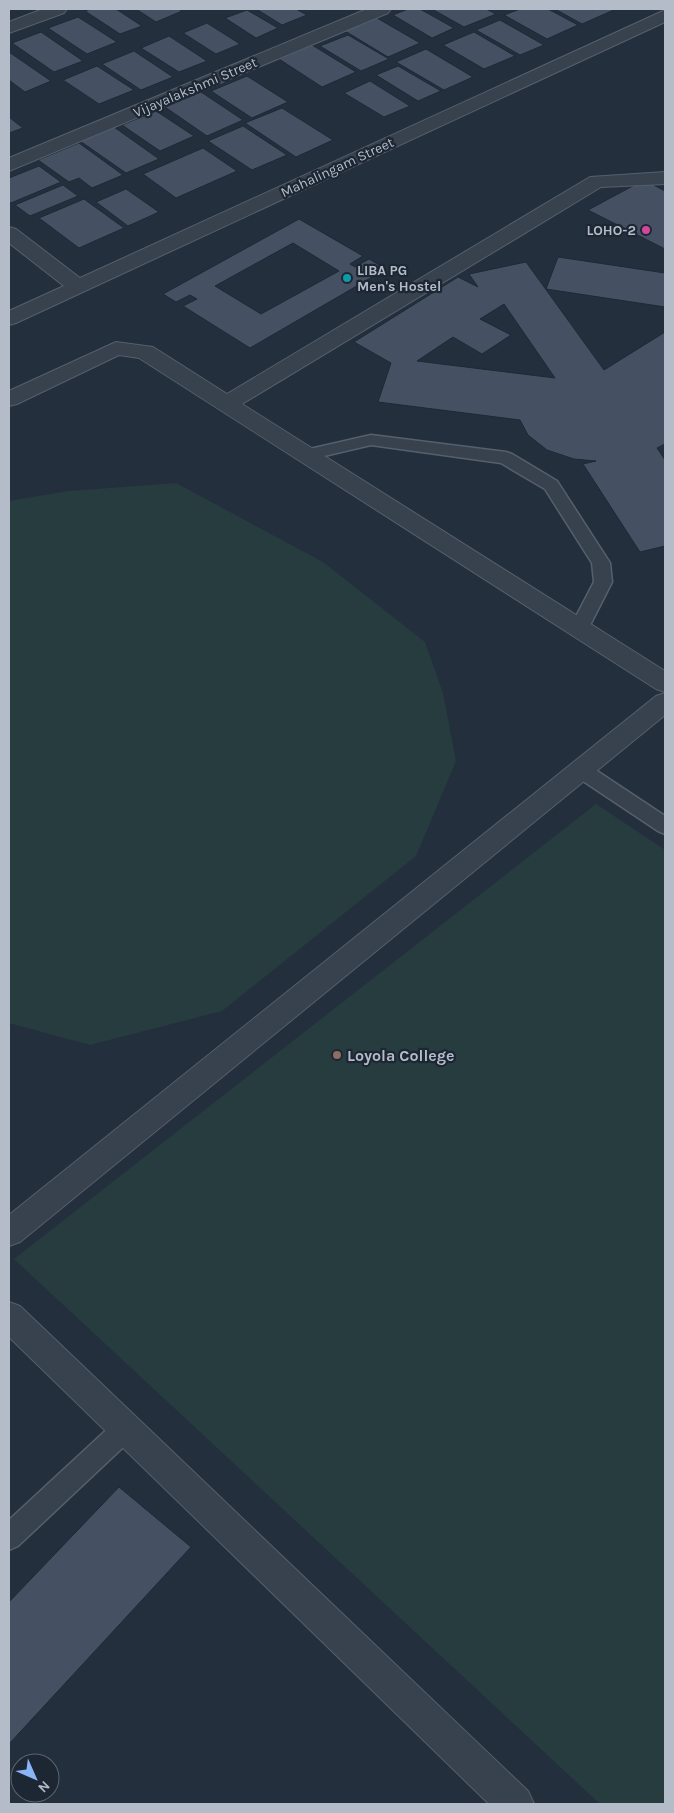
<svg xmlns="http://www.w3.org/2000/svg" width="674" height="1813" font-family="Karla,sans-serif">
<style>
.green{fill:#263c3f}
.building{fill:#455162;stroke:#1f2835;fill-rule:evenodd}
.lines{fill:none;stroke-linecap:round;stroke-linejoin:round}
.service-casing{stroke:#565f6c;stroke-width:3}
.minor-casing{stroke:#565f6c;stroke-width:2}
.service{fill:#38414e;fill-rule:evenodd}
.minor{fill:#38414e;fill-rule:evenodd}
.hotel-dot{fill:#d1479c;stroke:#1d2633;stroke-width:2}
.culture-dot{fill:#0f9aa8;stroke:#1d2633;stroke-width:2}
.education-dot{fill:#8d6e63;stroke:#1d2633;stroke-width:2}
.labels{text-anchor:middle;stroke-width:4.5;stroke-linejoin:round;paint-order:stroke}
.far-street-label{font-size:14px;fill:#b4bcc9;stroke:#1d2633}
.far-poi-label{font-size:14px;font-weight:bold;fill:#b4bcc9;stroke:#1d2633;text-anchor:end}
.poi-label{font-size:16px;font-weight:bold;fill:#b4bcc9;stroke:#1d2633;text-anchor:start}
</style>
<rect width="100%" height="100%" fill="#242f3e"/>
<!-- green -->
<g class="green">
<polygon points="176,483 323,562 425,642 443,693 456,761 416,856 222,1011 90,1045 9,1023 9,501 69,491"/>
<polygon points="596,804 665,850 665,1804 600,1804 14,1259"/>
</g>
<!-- building -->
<g class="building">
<polygon points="91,9 116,9 142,26 120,34 85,11"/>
<polygon points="136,9 179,9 182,11 156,22"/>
<polygon points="262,9 296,9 307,15 282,25 258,10"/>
<polygon points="408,9 420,9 454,28 432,38 393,15"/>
<polygon points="432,9 486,9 496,14 464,27"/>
<polygon points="520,9 548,9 578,25 547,39 504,15"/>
<polygon points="555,9 616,9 582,24"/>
<polygon points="247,10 278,28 256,38 225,18"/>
<polygon points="78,17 117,42 87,54 48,28"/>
<polygon points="377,18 420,43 388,57 345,31"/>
<polygon points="500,20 544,45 520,55 476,30"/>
<polygon points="207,23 240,44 216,54 183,33"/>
<polygon points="41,32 83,61 54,72 12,43"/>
<polygon points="474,32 515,56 484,69 443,45"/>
<polygon points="348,35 389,59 361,71 320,46"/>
<polygon points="169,36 207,61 179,72 141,48"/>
<polygon points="312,45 356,72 322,87 279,59"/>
<polygon points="426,49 473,77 444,90 396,62"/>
<polygon points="134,51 173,77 141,90 102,64"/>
<polygon points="9,52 51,81 25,92 9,80"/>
<polygon points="97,66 134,90 99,104 63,80"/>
<polygon points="398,66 441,91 418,101 376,75"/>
<polygon points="247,76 288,102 252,118 211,91"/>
<polygon points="370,81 410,106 384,117 344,93"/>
<polygon points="201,92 243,120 207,136 165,107"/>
<polygon points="282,108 333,140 296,157 245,123"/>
<polygon points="156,111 194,136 160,151 122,125"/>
<polygon points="9,117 23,128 9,133"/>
<polygon points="243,126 287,155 252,170 208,141"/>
<polygon points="114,127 159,159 126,173 80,141"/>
<polygon points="79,143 123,175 92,188 79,178 69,182 38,160"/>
<polygon points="203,148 237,171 176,198 143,174"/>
<polygon points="39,166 61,182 11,203 9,202 9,178"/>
<polygon points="644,180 665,191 665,249 588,210"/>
<polygon points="63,185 78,196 30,216 15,205"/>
<polygon points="126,189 159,212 128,226 96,202"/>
<polygon points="84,199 124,228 79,248 39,218"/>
<path d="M299,219L363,256L350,264L355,267L369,259L386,269L250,348L183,306L197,299L190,295L176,302L163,294ZM293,243L339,271L261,314L215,286Z"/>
<polygon points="558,257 665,273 665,307 546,289"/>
<path d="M526,262L604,370L665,332V444L657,448L665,460V546L640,552L583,464L596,461L574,459L547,450L528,435L520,420L378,402L391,363L354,342L458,277L478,287L469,274ZM504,304L555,378L417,361L453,337L482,354L511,335L480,319Z"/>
<polygon points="119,1487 191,1547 9,1744 9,1602"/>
</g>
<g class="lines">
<defs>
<g id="service">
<polygon points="371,435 506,452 512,454 557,481 610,563 612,582 586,633 579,634 572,633 570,628 594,582 592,563 545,489 501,463 371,445 307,460 301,459 298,455 301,451"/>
<polygon points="581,763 588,765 665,816 665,834 658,831 574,775 571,770 574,765"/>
<polygon points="125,1417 134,1421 138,1429 134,1437 18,1546 9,1550 9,1520 116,1421"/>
</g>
<g id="minor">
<polygon points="43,9 67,9 64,13 9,33 9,22"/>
<polygon points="367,9 391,9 388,13 9,171 9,158"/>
<polygon points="665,10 665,22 16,323 9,325 9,311 64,286 9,243 9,227 16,229 80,278"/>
<polygon points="665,172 665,184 601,187 242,404 665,671 665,692 656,689 139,358 119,355 17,404 9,406 9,391 116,342 153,347 227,394 590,177"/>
<polygon points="665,693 665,715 20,1242 9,1246 9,1215 656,696"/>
<polygon points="9,1302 20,1306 528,1791 534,1804 489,1804 9,1337"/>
</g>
</defs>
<!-- service casing -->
<use href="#service" class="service-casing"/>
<!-- minor casing -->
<use href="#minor" class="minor-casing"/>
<!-- service -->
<use href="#service" class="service"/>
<!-- minor -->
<use href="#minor" class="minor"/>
</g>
<!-- markers -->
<circle class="hotel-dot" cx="646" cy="230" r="5"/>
<circle class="culture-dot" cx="347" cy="278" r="5"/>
<circle class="education-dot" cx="337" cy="1055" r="5"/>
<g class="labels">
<!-- far-street labels -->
<g class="far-street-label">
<text transform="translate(195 87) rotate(-23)" y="5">Vijayalakshmi Street</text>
<text transform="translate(337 167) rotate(-25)" y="5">Mahalingam Street</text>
</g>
<!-- far-poi labels -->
<g class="far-poi-label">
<text x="636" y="235">LOHO-2</text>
<text x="357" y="275" text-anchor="start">LIBA PG<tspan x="357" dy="16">Men's Hostel</tspan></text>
</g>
<!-- poi labels -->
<g class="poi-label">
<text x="347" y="1061">Loyola College</text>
</g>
</g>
<!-- border -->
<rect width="674" height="1813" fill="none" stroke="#b4bcc9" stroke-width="20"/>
<!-- north arrow -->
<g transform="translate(35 1778) rotate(135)"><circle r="24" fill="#1d2633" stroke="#59626f"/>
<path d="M0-4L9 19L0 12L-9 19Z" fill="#8ab4f8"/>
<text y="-8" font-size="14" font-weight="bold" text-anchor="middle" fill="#b4bcc9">N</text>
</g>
</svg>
